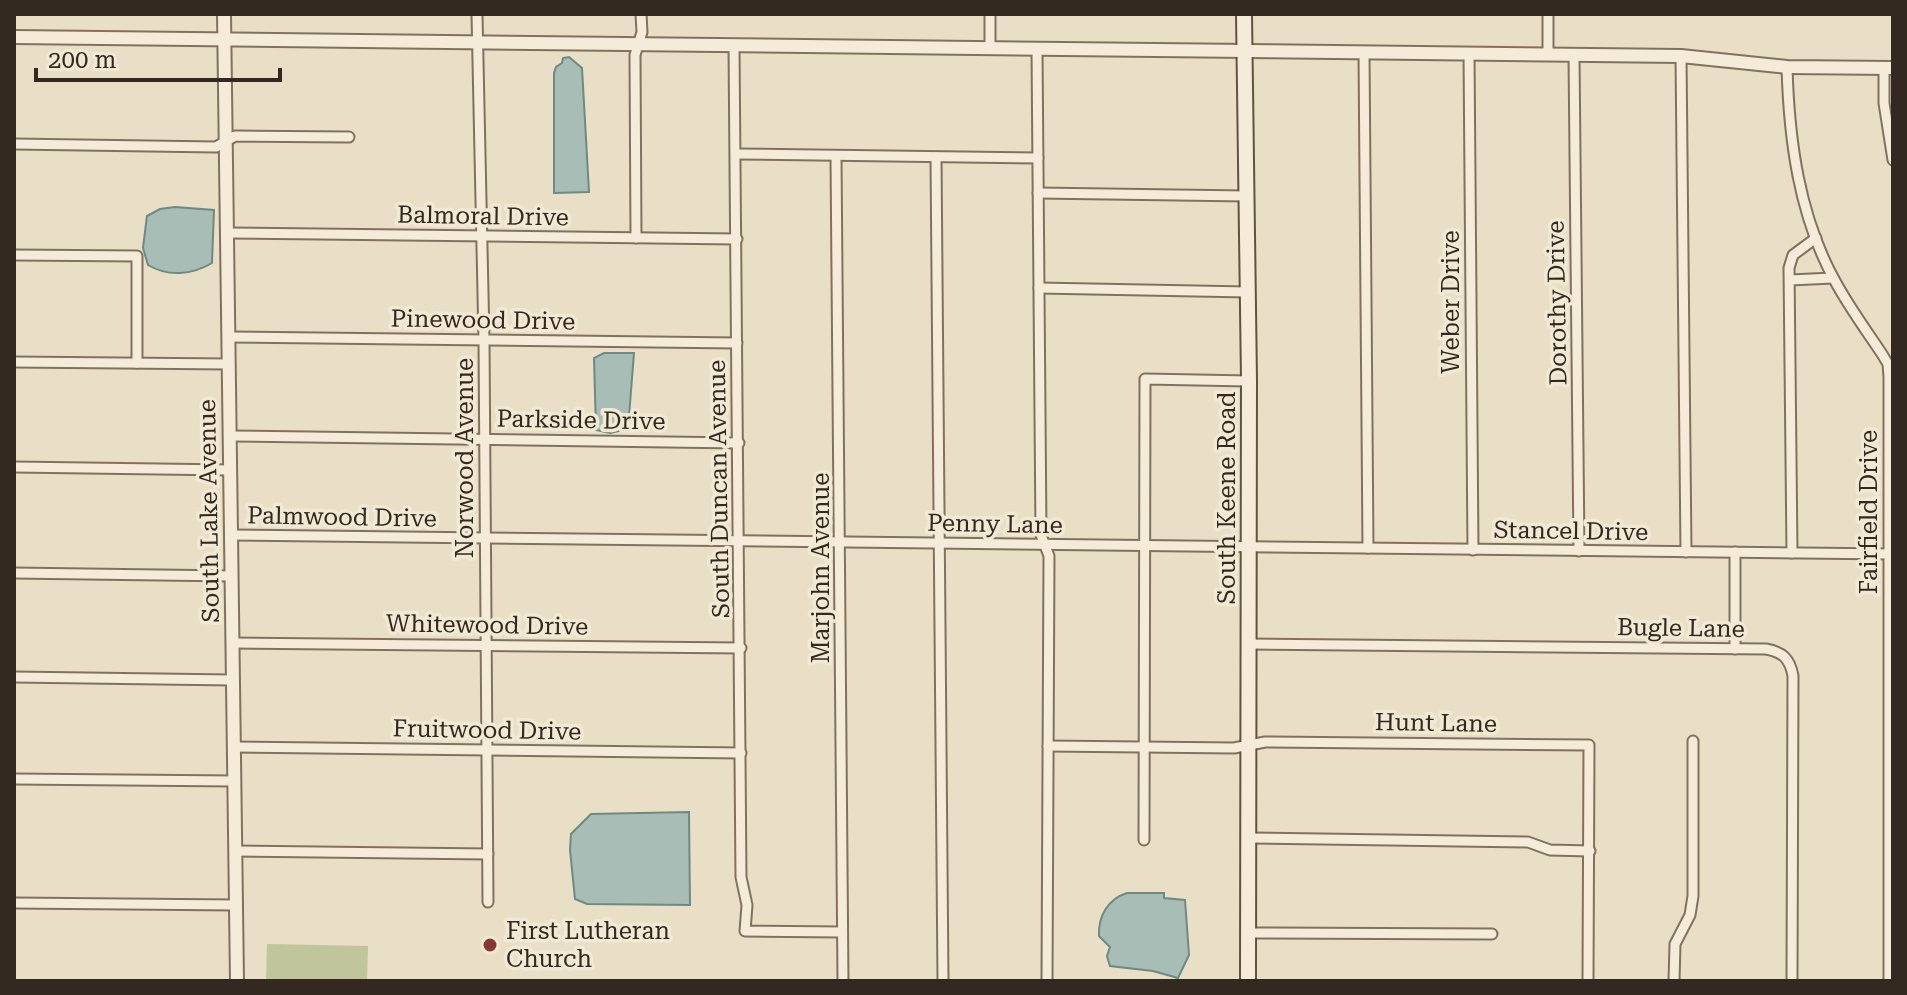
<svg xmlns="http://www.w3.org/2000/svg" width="1907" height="995" font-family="'Roboto Serif',serif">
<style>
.green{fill:#c1c59b}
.water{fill:#a7bdb6;stroke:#6f8a83;stroke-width:2}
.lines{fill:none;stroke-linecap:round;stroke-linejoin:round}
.minor-casing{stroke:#82715e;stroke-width:13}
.tertiary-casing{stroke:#82715e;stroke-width:16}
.secondary-casing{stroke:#645241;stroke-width:18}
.minor{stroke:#f4ecd8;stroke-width:9}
.tertiary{stroke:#f4ecd8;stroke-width:12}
.secondary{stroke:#f4ecd8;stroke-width:14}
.poi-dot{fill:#8a3536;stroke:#f1e9d4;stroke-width:3}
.labels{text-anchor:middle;stroke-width:7;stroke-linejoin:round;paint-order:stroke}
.street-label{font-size:24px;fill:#342920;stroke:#f1e9d4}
.poi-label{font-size:24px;fill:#342920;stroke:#f1e9d4;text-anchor:start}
</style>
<rect width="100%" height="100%" fill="#e9dec6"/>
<!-- green -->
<polygon class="green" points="267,944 368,946 367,981 266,981"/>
<!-- water -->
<g class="water">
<polygon points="569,57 582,68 589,192 554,193 554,73 556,67 562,63 563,58"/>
<path d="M175,207L214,210L212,263C192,275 168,277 148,265L143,248L147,216L160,209Z"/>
<polygon points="604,353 634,353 628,429 610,433 596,430 594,358"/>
<polygon points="689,812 690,905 587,904 575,899 570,850 571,834 591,814"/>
<path d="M1127,893H1164V898L1185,900L1189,955L1178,978L1153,971L1110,966L1107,956L1110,947L1099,936C1098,916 1108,899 1127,893Z"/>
</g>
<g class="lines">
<defs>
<g id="minor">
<polyline points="477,14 484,340 488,902"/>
<polyline points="990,14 990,48"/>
<polyline points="1548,14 1548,54"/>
<polyline points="734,46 741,877 747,905 745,931 842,932"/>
<polyline points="1037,49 1041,535 1049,556 1047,981"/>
<polyline points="1364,52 1368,548"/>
<polyline points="1469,53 1473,550"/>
<polyline points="1574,55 1579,551"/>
<polyline points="1681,56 1686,552"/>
<path d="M1787,67C1789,140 1799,216 1835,281C1849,307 1866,330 1882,354L1888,364L1889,377V981"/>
<polyline points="1884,68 1884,103 1893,160"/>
<polyline points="14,144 216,147 235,136 349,137"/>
<polyline points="736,154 1038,158"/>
<polyline points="836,156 843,981"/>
<polyline points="936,157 943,981"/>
<polyline points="1038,193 1246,196"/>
<polyline points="228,233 737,239"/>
<polyline points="636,238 635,55 642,32 641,14"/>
<polyline points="14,255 137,256 137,363"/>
<polyline points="1790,280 1833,278"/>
<polyline points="1039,288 1248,292"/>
<polyline points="229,337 737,343"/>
<polyline points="14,362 229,364"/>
<polyline points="230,436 739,443"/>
<polyline points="14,467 231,470"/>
<polyline points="231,535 1893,554"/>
<polyline points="1735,552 1735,649"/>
<polyline points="1792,553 1789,268 1793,255 1816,238"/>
<polyline points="14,573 232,576"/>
<polyline points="233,643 741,648"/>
<path d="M1249,644L1766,649C1783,652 1790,659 1793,676L1792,981"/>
<polyline points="14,677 232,680"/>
<polyline points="1048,746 1234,748 1265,742 1589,745 1588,981"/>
<polyline points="234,747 741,753"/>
<polyline points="14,779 235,781"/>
<polyline points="1249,838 1528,842 1550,850 1590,851"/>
<polyline points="1144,840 1145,379 1249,381"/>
<polyline points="235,851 488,854"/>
<polyline points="14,903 236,905"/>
<polyline points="1248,933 1492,934"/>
<polyline points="1674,981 1675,944 1690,915 1693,896 1693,741"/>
</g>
<g id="tertiary">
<polyline points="224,14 237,981"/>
<polyline points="14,37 1681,56 1787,67 1893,68"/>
</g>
<polyline id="secondary" points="1244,14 1249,381 1248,981"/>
</defs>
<!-- minor casing -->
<use href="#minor" class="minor-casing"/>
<!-- tertiary casing -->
<use href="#tertiary" class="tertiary-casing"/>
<!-- secondary casing -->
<use href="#secondary" class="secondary-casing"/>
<!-- minor -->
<use href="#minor" class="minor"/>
<!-- tertiary -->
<use href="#tertiary" class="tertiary"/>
<!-- secondary -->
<use href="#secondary" class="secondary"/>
</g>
<!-- markers -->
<circle class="poi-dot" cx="490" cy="945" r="8"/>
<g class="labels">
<!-- street labels -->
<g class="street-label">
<text transform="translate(483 216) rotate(1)" y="8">Balmoral Drive</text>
<text transform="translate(1451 302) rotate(-90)" y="8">Weber Drive</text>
<text transform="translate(1557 303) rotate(-91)" y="8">Dorothy Drive</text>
<text transform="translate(483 320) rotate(1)" y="8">Pinewood Drive</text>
<text transform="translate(581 420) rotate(1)" y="8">Parkside Drive</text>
<text transform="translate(465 458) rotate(-90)" y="8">Norwood Avenue</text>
<text transform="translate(719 489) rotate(-91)" y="8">South Duncan Avenue</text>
<text transform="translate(1227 498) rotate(-90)" y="8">South Keene Road</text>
<text transform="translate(209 511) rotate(-91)" y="8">South Lake Avenue</text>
<text transform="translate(1869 512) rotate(-90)" y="8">Fairfield Drive</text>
<text transform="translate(342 517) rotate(1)" y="8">Palmwood Drive</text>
<text transform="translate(995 524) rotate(1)" y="8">Penny Lane</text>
<text transform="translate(1571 531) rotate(1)" y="8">Stancel Drive</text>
<text transform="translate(821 568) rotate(-90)" y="8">Marjohn Avenue</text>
<text transform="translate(487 625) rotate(1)" y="8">Whitewood Drive</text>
<text transform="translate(1681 628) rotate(1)" y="8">Bugle Lane</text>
<text transform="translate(1436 723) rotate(1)" y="8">Hunt Lane</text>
<text transform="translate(487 730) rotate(1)" y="8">Fruitwood Drive</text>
</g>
<!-- poi labels -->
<g class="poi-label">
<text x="506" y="939">First Lutheran<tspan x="506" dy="28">Church</tspan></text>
</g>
</g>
<!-- border -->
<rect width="1907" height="995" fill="none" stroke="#342920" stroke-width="32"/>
<!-- scale -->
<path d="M36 68v12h244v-12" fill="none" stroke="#342920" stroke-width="4"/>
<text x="48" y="68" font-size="24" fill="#342920" stroke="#f1e9d4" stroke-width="6" paint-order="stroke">200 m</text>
</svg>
